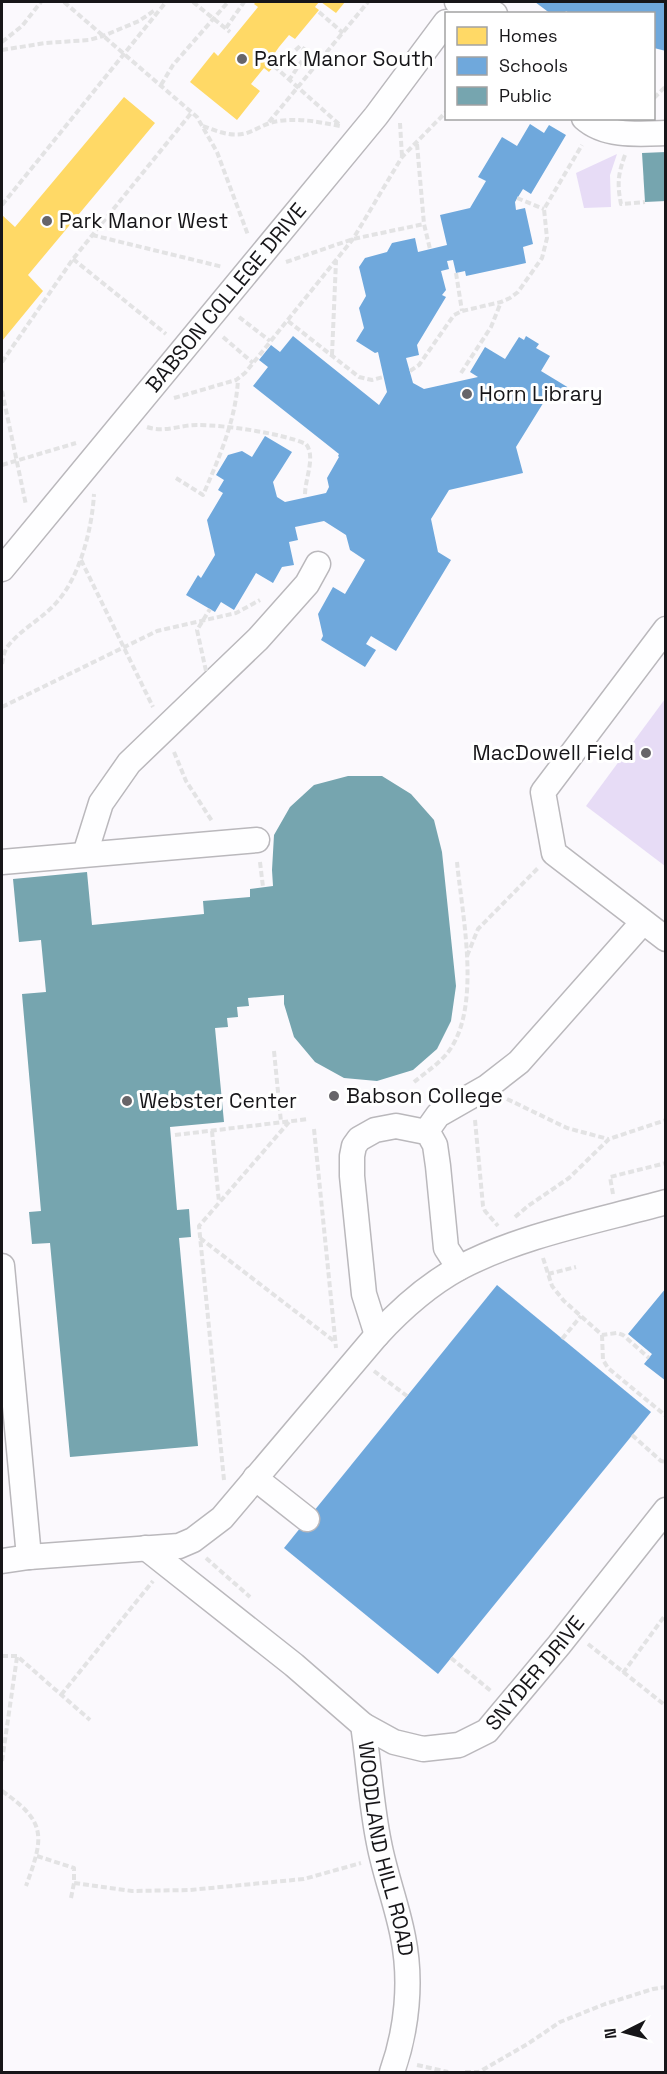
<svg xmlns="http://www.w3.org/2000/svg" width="667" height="2074" font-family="'Space Grotesk',sans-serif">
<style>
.green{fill:#e7dcf6}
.homes{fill:#ffd966}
.schools{fill:#6fa8dc}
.public{fill:#76a5af}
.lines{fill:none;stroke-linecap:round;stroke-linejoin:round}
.minor-casing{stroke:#bab8bc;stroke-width:27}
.path{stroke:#e3e3e4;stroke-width:4;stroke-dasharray:6 3;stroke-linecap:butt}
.minor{stroke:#fefeff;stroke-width:24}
.path-bridge{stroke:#e3e3e4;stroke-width:4;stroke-dasharray:6 3;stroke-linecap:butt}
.poi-dot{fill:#676569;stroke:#fff;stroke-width:2}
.labels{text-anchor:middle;stroke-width:6;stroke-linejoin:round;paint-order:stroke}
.poi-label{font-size:21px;fill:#171619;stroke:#fff;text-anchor:start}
.street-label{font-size:21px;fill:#171619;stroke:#fff}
</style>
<rect width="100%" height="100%" fill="#fbf9fd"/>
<!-- green -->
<g class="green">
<polygon points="617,154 610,175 611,207 584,208 576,173"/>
<polygon points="665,699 665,866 586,806"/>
</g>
<!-- homes -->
<g class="homes">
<polygon points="256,2 319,2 315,7 319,10 295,39 289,35 279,47 272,57 278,61 269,72 264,68 251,84 260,91 237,120 190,82 214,52 218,56 258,7 254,4"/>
<polygon points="321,2 345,2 336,13"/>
<polygon points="124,97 155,123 28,275 43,291 2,341 2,215 15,227"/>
</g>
<!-- schools -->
<g class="schools">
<polygon points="535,2 666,2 666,51 654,48 654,14 571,14 566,11 564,14 551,14"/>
<polygon points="530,124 544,133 549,125 566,135 531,194 523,189 515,202 516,210 525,208 533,244 523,247 526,263 466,276 465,271 456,273 453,260 447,261 449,269 441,271 446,290 442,295 446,297 417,345 419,355 406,358 413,383 424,389 478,377 470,372 485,347 505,359 519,337 524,340 526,336 539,344 536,348 550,356 541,371 569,388 572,397 562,399 550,392 516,447 523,473 449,490 431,519 438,552 451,560 396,651 371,636 366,644 376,650 365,667 321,640 323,636 318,614 333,587 345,594 365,560 350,550 346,535 324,521 295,527 298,540 289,542 294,565 282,567 273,583 256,573 234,610 221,602 215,612 186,595 198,575 201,578 215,555 207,520 223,493 218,490 224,480 216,475 228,455 242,451 252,457 265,436 292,452 273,482 277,497 285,502 326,493 329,487 327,478 339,457 338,456 339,454 253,386 268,367 259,360 271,345 280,352 293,336 379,405 387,392 378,352 375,353 356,341 364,328 359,308 366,296 359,267 365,258 387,252 392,243 415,238 418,252 447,245 440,215 470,208 486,181 478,177 502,137 517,146"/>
<polygon points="497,1285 651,1412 438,1674 284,1548"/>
<polygon points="666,1288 666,1381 644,1364 652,1354 628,1334"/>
</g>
<!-- public -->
<g class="public">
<polygon points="666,152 666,201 645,202 642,153"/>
<polygon points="348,776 382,776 411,794 434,820 442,852 456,986 451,1021 437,1049 413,1070 377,1081 344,1078 315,1062 294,1037 284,1004 284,995 248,998 249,1006 237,1007 238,1017 227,1018 228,1027 215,1028 224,1122 170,1127 177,1210 189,1209 191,1237 179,1238 198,1446 70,1457 50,1243 32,1244 29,1212 41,1211 22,994 46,992 41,940 19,942 13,879 87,872 92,925 204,914 203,901 250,897 250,889 273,886 272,870 274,835 290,807 314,785"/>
</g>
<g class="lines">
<defs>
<g id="minor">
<polyline points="457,2 495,14"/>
<path d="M584,118C605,137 639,134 666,133"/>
<path id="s1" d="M2,569L376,116L446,22"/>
<polyline points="666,629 543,792 554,853 666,939"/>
<polyline points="85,854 101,803 129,763 258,639 307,584 318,564"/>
<polyline points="2,862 257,840"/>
<polyline points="426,1132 438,1115 487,1087 519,1062 643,922"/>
<path d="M2,1266L29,1557L179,1546L193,1540L222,1518L377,1335C401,1309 428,1285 459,1268C521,1235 598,1221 666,1202"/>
<polyline points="377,1335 364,1294 352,1176 352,1156 354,1146 359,1139 375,1130 396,1126 426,1132 430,1136 435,1145 438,1166 446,1248 459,1268"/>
<polyline points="255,1478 307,1519"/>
<path id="s2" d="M146,1548L294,1665L363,1725C369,1764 371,1804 379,1843C385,1875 397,1905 403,1937C412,1981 407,2030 392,2072"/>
<polyline points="2,1561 29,1557"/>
<path id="s3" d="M363,1725L394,1742L423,1749L459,1745L487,1731L559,1645L666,1510"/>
</g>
</defs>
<!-- minor casing -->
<use href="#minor" class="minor-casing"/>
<!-- path -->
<g class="path">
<polyline points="64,2 197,117 217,152 248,235"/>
<polyline points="193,2 230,32"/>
<polyline points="319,12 343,33"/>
<polyline points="226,28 244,2"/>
<polyline points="2,42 22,26 41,2"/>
<polyline points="2,50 45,43 89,40 103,36 139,21 155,10"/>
<polyline points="274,66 340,125"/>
<polyline points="276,69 300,46 308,52 289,80"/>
<polyline points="161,85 173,65 228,2"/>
<polyline points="654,98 666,86"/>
<polyline points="269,122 368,2"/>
<polyline points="400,123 402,157"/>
<path d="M203,126C219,132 235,139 252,131C261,127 269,122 279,121C300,118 319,122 340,126"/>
<polyline points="417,144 424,224 430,249"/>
<path d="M625,155C618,174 617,184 621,204L645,202"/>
<polyline points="517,198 544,209"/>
<polyline points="2,205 166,2"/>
<polyline points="92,235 223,267"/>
<polyline points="73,259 166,334"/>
<polyline points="286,262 353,239 424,224"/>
<polyline points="456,273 462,311"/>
<polyline points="239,317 270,341"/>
<polyline points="288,321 359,377 372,380 383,377"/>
<polyline points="223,337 253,363"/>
<polyline points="332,355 336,261"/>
<polyline points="2,362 73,259 192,112"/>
<polyline points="410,371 419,365 454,315 462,311 501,302 510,298 518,292 542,258 547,238 544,209 582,145"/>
<polyline points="461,373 491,327 501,302"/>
<polyline points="2,391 26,505"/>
<polyline points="174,398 236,380 245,373 353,239 402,157 446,112"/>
<path d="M147,427C164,433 180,425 197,425C225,425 281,433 306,444C316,457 305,478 305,495"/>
<polyline points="2,465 76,443"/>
<path d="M176,478L203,495C219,458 236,420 238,379"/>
<polyline points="81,560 153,707"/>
<path d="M2,664C3,658 4,651 8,646C21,629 42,619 56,603C80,577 92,529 94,494"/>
<polyline points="2,707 157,631 236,613 260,600"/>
<polyline points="174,752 186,781 212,821"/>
<polyline points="260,862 263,887"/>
<polyline points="467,956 478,929 538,868"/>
<polyline points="274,1051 281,1122"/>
<path d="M414,1082C426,1072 442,1062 451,1048C481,1002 462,914 457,862"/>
<polyline points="507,1099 567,1128 608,1139"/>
<polyline points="475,1120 483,1206 485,1211 498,1226"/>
<polyline points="314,1129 336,1348"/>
<polyline points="212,1131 219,1202"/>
<polyline points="175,1135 309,1119"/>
<polyline points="613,1194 610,1177 666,1163"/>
<polyline points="515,1217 528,1206 569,1178 609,1139 666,1120"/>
<polyline points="200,1238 334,1341"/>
<polyline points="543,1258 552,1286 564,1301 602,1335 617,1333 623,1335 649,1358"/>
<polyline points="548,1274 576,1267"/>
<polyline points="602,1335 603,1360 608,1368 666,1416"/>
<polyline points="562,1339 581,1316"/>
<polyline points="374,1371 407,1396"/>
<polyline points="632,1435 661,1461 666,1462"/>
<polyline points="224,1480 199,1226 289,1122"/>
<polyline points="206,1558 250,1597"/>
<polyline points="588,1644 666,1706"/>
<polyline points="2,1656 17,1656 90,1720"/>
<polyline points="451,1658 491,1691"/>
<polyline points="623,1673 666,1614"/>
<polyline points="61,1695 153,1581"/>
<polyline points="2,1761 17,1657"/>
<path d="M2,1791C47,1822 44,1837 26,1886"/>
<polyline points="37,1856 74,1868 74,1883 132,1891 190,1890 304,1879 361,1863"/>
<polyline points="71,1898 74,1883"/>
<polyline points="417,2065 448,2072"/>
<polyline points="465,2072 479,2072 529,2043 560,2022 605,2004 653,1989 666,1987"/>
</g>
<!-- minor -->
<use href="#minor" class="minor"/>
<!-- path-bridge -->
<polyline class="path-bridge" points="206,671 197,630 210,609"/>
</g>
<!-- markers -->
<g class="poi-dot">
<circle cx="242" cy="59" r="6"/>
<circle cx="47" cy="221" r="6"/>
<circle cx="467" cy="394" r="6"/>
<circle cx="646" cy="753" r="6"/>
<circle cx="334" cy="1096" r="6"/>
<circle cx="127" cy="1101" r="6"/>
</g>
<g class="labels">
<!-- poi labels -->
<g class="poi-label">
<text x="254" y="66">Park Manor South</text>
<text x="59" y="228">Park Manor West</text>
<text x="479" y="401">Horn Library</text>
<text x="634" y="760" text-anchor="end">MacDowell Field</text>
<text x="346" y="1103">Babson College</text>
<text x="139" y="1108">Webster Center</text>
</g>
<!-- street labels -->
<g class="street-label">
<text dy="7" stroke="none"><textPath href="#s1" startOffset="352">BABSON COLLEGE DRIVE</textPath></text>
<text dy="7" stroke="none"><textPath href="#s3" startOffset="208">SNYDER DRIVE</textPath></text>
<text dy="7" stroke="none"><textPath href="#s2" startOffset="406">WOODLAND HILL ROAD</textPath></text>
</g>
</g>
<!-- border -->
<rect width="667" height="2074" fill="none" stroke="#171619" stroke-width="6"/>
<!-- legend -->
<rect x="445" y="12" width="210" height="108" fill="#ffffff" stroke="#a2a2a3" stroke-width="1.5"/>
<rect x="457" y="27" width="30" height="18" fill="#ffd966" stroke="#a2a2a3" stroke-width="1.5"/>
<text x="499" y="42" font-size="18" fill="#171619">Homes</text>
<rect x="457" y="57" width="30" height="18" fill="#6fa8dc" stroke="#a2a2a3" stroke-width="1.5"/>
<text x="499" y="72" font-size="18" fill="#171619">Schools</text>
<rect x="457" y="87" width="30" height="18" fill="#76a5af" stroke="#a2a2a3" stroke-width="1.5"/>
<text x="499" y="102" font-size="18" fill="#171619">Public</text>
<!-- north arrow -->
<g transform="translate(625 2032) rotate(264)" stroke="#ffffff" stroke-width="4.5" paint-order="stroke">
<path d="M0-4.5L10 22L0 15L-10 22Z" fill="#171619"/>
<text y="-9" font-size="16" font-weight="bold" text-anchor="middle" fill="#171619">N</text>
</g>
</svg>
